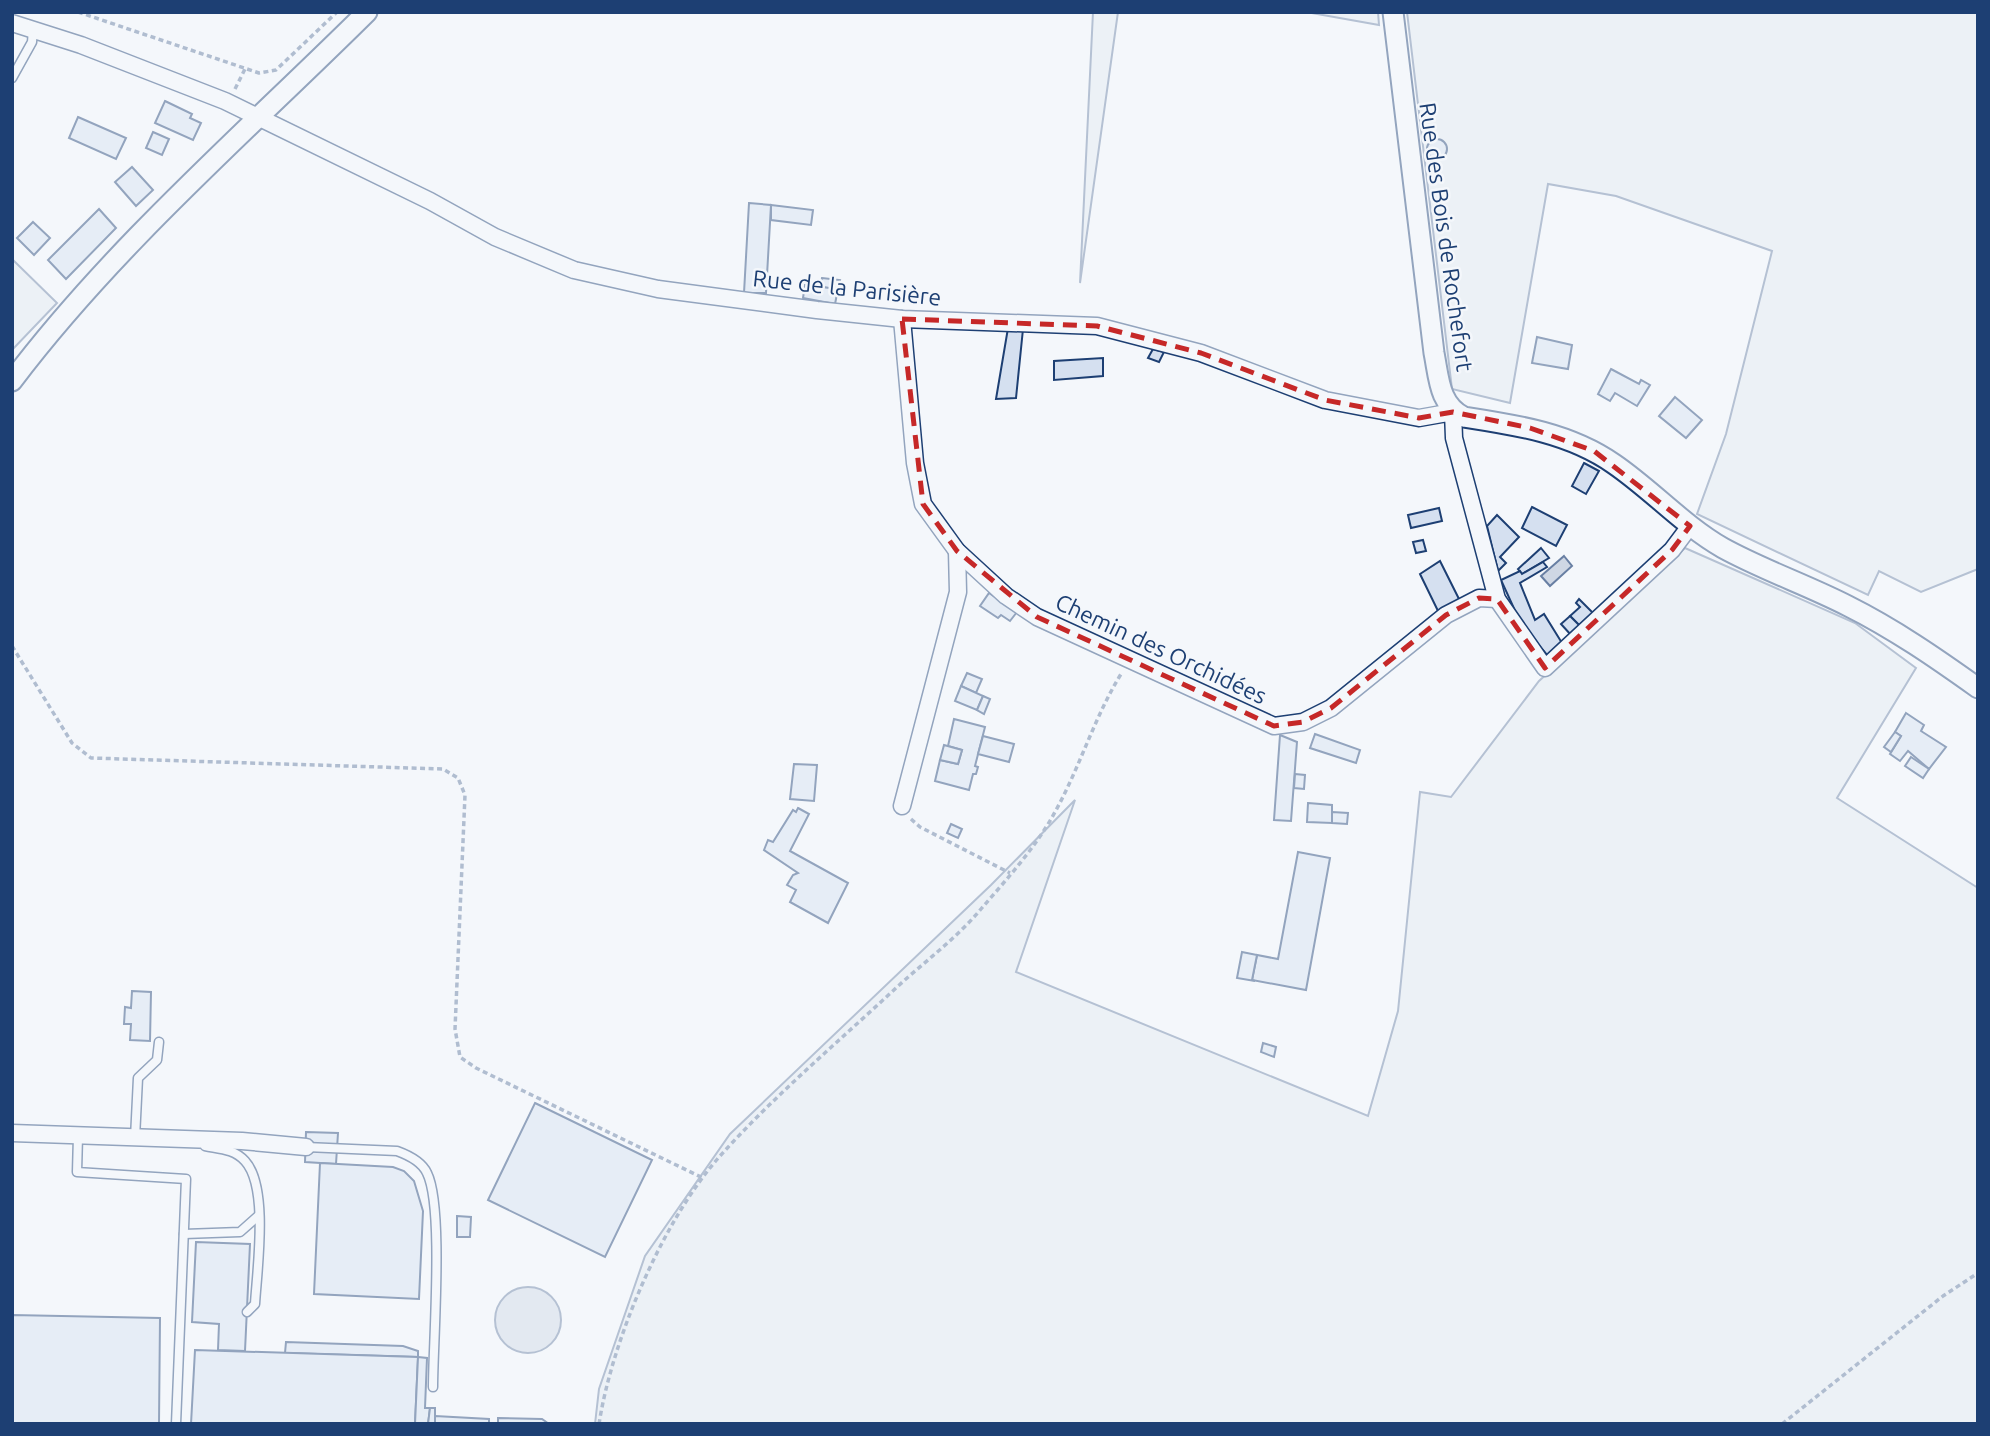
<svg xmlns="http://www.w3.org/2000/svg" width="1990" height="1436" font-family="Ubuntu,sans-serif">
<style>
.green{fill:#e3e9f0;stroke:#687fa3;stroke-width:2}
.water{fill:#cfd7e4;stroke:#687fa3;stroke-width:2}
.building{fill:#d5e0f0;stroke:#1d3f73;stroke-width:2}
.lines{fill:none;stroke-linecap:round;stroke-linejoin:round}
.service-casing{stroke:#1d3f73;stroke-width:11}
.minor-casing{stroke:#1d3f73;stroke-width:19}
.tertiary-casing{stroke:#1d3f73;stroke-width:23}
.path{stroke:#5e769c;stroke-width:3.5;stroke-dasharray:5 3.5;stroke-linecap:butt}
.service{stroke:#f4f7fb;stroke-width:8}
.minor{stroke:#f4f7fb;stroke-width:16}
.tertiary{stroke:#f4f7fb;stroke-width:19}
.marked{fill:none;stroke:#c62828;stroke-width:5;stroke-dasharray:14 9;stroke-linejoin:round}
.labels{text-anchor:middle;stroke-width:5;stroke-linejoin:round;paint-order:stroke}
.street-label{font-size:23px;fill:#1d3f73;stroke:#f4f7fb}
</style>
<rect width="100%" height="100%" fill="#f4f7fb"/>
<!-- green -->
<g class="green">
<polygon points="1093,12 1118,12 1080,283"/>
<polygon points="1306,12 1378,12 1379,25"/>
<polygon points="1407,12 1978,12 1978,569 1921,592 1879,571 1868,595 1697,514 1726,434 1772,251 1616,196 1548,184 1510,403 1452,389"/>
<polygon points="12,259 57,303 12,350"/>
<polygon points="1685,548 1855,623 1916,668 1837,798 1978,888 1978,1424 595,1424 599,1389 645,1256 730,1134 991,885 1075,800 1016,972 1368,1116 1398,1011 1420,792 1451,797 1539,681"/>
</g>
<!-- water -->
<g class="water">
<polygon points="1564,556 1572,566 1550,586 1541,576"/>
<circle cx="528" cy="1320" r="33"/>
</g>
<!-- building -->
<g class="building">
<polygon points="165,101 192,114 190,118 201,123 193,140 155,123"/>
<polygon points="78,117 126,138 116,159 69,138"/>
<polygon points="153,132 169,139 162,155 146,148"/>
<circle cx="1437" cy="149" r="10"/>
<polygon points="132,167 153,190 136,206 115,182"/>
<polygon points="749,203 771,205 766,293 744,293"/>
<polygon points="771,205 813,210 811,225 771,220"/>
<polygon points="99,209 116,228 66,279 48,260"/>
<polygon points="33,222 50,238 34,255 17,238"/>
<polygon points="822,278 840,280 838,289 820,287"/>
<polygon points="805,285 838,289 835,304 803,298"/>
<polygon points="1008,328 1023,329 1016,398 996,399"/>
<polygon points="1537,337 1572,345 1568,369 1532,363"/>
<polygon points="1153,349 1164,352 1159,362 1148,358"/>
<polygon points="1103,358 1103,376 1054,380 1054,361"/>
<polygon points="1611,369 1639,384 1641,380 1650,385 1637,406 1615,393 1610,401 1598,394"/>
<polygon points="1675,397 1702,420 1686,438 1659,416"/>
<polygon points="1584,463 1599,471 1586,494 1572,486"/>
<polygon points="1532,507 1567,525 1556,546 1522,528"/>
<polygon points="1439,508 1442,521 1411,528 1408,515"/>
<polygon points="1497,515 1519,537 1500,557 1506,563 1498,571 1487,526"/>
<polygon points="1423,540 1426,551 1416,553 1413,542"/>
<polygon points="1541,548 1549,558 1522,574 1518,569"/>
<polygon points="1440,561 1459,599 1439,613 1420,574"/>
<polygon points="1543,562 1547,567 1520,583 1535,620 1544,614 1562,643 1548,656 1522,626 1501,580 1520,571 1522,574"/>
<polygon points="989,593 1017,612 1010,621 1001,615 998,618 980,606"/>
<polygon points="1579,599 1593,613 1580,626 1570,616 1580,607 1576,603"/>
<polygon points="1570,616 1580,626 1571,635 1561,624"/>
<polygon points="967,673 982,679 976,693 961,686"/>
<polygon points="961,686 983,696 977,710 955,701"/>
<polygon points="983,696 990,699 984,714 977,710"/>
<polygon points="1906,713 1924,725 1921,731 1946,747 1929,769 1908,751 1900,761 1890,754 1901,736 1895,732"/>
<polygon points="954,719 985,727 975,766 978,767 976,774 973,774 969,790 935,781 940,760 958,764 962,750 948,746"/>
<polygon points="1895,732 1901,736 1891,752 1884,747"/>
<polygon points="1315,734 1360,750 1356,763 1310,748"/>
<polygon points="1280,735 1297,742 1291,821 1274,820"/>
<polygon points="983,736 1014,744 1009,762 978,754"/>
<polygon points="944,745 962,750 958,764 940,760"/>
<polygon points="1911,757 1929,769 1923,778 1905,766"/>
<polygon points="794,764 817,765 814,801 790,799"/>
<polygon points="1295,774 1305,775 1304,789 1294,788"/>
<polygon points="1308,803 1332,805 1332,823 1307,822"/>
<polygon points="798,808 809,814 790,851 848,883 828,923 790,902 796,890 787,885 793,875 798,873 764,850 768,840 773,842 793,810 796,812"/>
<polygon points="1332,812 1348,813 1347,824 1332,823"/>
<polygon points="951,824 962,829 958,838 947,833"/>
<polygon points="1298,852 1330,858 1306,990 1252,980 1257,955 1278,959"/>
<polygon points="1242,952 1257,955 1252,980 1255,981 1237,978"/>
<polygon points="132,991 151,992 150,1041 130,1040 131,1024 124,1024 125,1007 131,1008"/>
<polygon points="1263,1043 1276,1047 1274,1057 1261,1052"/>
<polygon points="535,1103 652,1160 605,1257 488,1200"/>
<polygon points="306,1132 338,1133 336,1164 305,1162"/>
<polygon points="320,1163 393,1167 404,1171 414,1181 423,1211 419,1299 314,1294"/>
<polygon points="457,1216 471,1217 470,1237 457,1237"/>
<polygon points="196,1242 250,1244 245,1351 218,1350 219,1324 192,1322"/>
<polygon points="12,1315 160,1318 159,1424 12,1424"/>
<polygon points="286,1342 403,1346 418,1351 418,1357 285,1353"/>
<polygon points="195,1350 418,1357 415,1424 191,1424"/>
<polygon points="418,1357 427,1358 425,1408 430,1408 428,1424 415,1424"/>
<polygon points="430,1408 435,1408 435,1424 428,1424"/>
<polygon points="435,1416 489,1419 489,1424 435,1424"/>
<polygon points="498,1418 542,1419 549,1424 498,1424"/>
</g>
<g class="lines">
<defs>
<g id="service">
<polyline points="12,78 32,42 33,30"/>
<polyline points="78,1136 77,1172 186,1179 176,1424"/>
<polyline points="135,1138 138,1078 157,1060 159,1042"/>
<path d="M205,1146C220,1149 234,1149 245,1161C269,1187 257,1270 255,1304L247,1312"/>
<path d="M306,1147L397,1151C408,1155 422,1162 427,1173C444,1207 433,1343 433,1387"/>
<polyline points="184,1234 240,1232 258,1216"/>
</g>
<g id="minor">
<polyline points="12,23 81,45 225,101 430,201 495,237 574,270 658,289 817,310 902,319 1097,326 1201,353 1325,400 1419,418 1453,412 1454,438 1497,599 1545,668 1672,550 1690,526"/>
<polyline points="902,319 915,463 923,504 957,551 1006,596 1037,617 1274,726 1303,722 1331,708 1446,615 1479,598 1497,599"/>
<polyline points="902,806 958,592 957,551"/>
<polyline points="12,1133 242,1141 306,1147"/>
</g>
<g id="tertiary">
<path d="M1393,12L1434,353C1439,378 1439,405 1464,417C1516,425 1570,433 1614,464C1652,490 1683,525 1723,548C1763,570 1807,585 1848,606C1894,629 1936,658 1978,688"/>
<path d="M12,381C114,246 247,131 367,12"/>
</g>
</defs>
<!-- service casing -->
<use href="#service" class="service-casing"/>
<!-- minor casing -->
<use href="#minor" class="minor-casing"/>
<!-- tertiary casing -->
<use href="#tertiary" class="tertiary-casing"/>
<!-- path -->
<g class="path">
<polyline points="78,12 259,73 276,70 337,12"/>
<polyline points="235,89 245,69"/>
<polyline points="12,646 72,743 91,758 443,769 458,778 465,795 455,1029 460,1057 476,1068 703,1178"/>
<polyline points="911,819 920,827 1010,873"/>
<path d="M599,1424C612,1340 663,1220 720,1156C774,1096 837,1043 896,988C924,962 957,938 981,909C1007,879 1036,847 1055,812C1080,767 1094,718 1121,674"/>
<polyline points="1782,1424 1943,1296 1978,1273"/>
</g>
<!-- service -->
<use href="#service" class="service"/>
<!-- minor -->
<use href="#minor" class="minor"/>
<!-- tertiary -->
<use href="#tertiary" class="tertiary"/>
</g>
<!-- marked area -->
<path d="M0 0H1990V1436H0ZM902,319L1097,326L1201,353L1325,400L1419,418L1453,412L1530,428L1594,451L1690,526L1672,550L1545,668L1497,599L1479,598L1446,615L1331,708L1303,722L1274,726L1037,617L957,551L923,504Z" fill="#f4f7fb" fill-opacity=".55" fill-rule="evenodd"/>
<path class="marked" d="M902,319L1097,326L1201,353L1325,400L1419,418L1453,412L1530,428L1594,451L1690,526L1672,550L1545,668L1497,599L1479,598L1446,615L1331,708L1303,722L1274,726L1037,617L957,551L923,504Z"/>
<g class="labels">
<!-- street labels -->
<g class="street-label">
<text transform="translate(1446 237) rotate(82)" y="8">Rue des Bois de Rochefort</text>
<text transform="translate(847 288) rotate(6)" y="8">Rue de la Parisière</text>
<text transform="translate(1161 649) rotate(25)" y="8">Chemin des Orchidées</text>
</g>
</g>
<!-- border -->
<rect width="1990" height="1436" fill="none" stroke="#1d3f73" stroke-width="28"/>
</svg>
